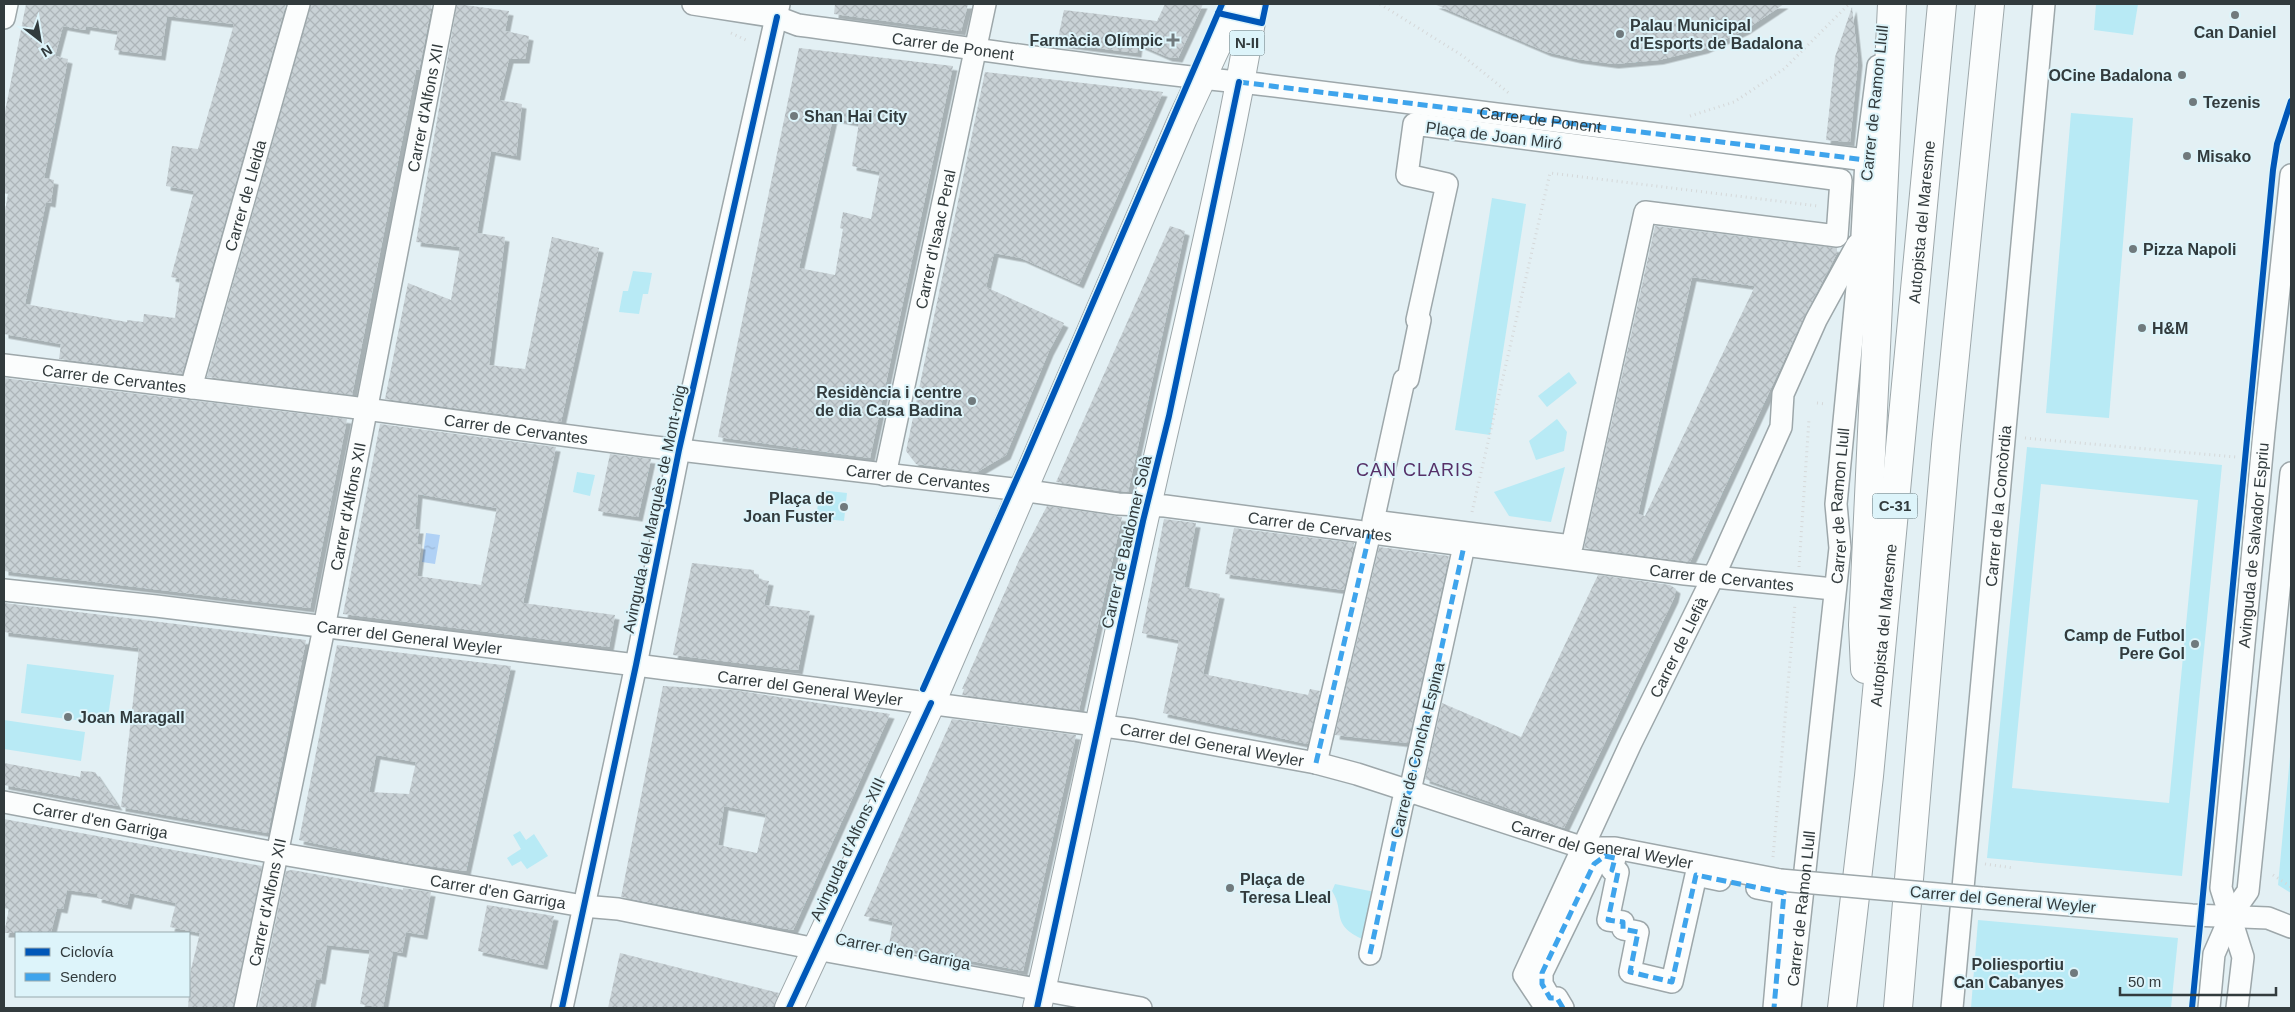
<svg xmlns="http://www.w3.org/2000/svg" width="2295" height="1012" font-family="Helvetica,sans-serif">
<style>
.green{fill:#b8eaf5;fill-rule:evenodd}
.water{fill:url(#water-ripples)}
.building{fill:url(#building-cross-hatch);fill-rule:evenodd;filter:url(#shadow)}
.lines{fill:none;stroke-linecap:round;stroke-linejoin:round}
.minor-casing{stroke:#9da7aa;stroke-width:24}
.major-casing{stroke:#9da7aa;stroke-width:30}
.highway-casing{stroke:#9da7aa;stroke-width:30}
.path{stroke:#d5d8d9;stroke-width:3;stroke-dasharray:1 4;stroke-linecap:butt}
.minor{stroke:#fbfdfd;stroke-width:21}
.major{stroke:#fbfdfd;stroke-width:28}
.highway{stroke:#fbfdfd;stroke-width:28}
.minor-bridge-casing{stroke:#9da7aa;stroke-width:24;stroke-linecap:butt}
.minor-bridge{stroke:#fbfdfd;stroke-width:21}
.quiet{stroke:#3ea4ec;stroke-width:5;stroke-dasharray:10 5;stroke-linecap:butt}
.cycleway-casing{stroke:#ddf4fa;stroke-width:9}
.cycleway{stroke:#0057b8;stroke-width:6}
.poi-dot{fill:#707a7d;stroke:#ddf4fa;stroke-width:2}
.labels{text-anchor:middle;stroke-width:4;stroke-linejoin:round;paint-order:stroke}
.shield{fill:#ddf4fa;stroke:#657276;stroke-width:1}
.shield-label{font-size:15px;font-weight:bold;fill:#323b3d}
.poi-label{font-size:16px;font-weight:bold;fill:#323b3d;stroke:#ddf4fa;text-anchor:start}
.street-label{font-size:16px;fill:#323b3d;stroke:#ddf4fa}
.neighbourhood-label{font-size:18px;letter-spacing:1px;fill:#573168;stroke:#ddf4fa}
</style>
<defs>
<pattern id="water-ripples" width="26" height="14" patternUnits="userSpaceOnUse" patternTransform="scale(1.25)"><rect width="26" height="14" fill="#b0d1f5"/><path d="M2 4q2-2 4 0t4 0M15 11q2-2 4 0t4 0" fill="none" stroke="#98b4d3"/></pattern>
<pattern id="building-cross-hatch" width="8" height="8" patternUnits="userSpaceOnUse" patternTransform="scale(1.25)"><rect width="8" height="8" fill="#c9d2d6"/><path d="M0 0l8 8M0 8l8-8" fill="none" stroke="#adb5b9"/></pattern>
<filter id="shadow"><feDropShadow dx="4.5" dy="4.5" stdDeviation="0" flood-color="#0004"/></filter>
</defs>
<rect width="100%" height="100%" fill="#e3f0f4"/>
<!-- green -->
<g class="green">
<polygon points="2096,4 2138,4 2133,35 2094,30"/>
<polygon points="2071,113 2133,118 2109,418 2046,413"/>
<polygon points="1492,198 1526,204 1490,435 1455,430"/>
<polygon points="633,271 652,273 648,294 643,294 639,314 619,312 623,291 628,291"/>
<polygon points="1569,372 1577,383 1547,407 1538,396"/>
<polygon points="1557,419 1567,432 1564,451 1536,460 1529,441"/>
<path d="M2027,447L2222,465L2182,876L1987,858ZM2041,484L2198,500L2169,803L2012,788Z"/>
<polygon points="1565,467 1551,522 1509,516 1494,492"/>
<polygon points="577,472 595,475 590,496 573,492"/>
<polygon points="820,490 847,493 844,521 816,518"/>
<polygon points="27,664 114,675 107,724 21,713"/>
<polygon points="4,720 85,732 81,761 4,749"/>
<polygon points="2291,746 2291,893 2278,885"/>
<polygon points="520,831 526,840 534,834 548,856 527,869 521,861 512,866 507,858 521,849 513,835"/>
<path d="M1335,884L1375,892L1364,940C1329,924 1346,913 1332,891Z"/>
<polygon points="1978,920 2178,938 2171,1008 1971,1008"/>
</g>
<!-- water -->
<polygon class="water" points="426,533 440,535 435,564 422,562"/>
<!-- building -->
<g class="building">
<path d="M26,4H286L182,374L59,359L61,344L4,334V216L8,194L4,193V117ZM167,16L234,24L198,149L172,146L166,186L194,191L171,277L180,279L175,318L144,314L143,322L127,320V322L25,304L46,202L51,203L54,180L44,178L68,59L55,56L63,26L85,30L86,26L118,31L114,50L161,56Z"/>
<polygon points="311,4 432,4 419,70 416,70 352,395 207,377"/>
<polygon points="457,4 509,11 505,31 529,36 525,59 509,59 499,100 522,104 516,156 491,151 477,233 505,237 489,365 525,369 552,237 599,248 561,422 385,399 408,283 451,300 460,247 416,242"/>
<polygon points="835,4 968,4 961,31 834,14"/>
<polygon points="1165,4 1203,4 1178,58 1168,57 1138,44 1137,53 1057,43 1064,10 1157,21"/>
<polygon points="1434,4 1784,4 1745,30 1704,49 1659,60 1614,64 1577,59 1547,52"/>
<polygon points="1852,7 1858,61 1850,142 1826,140 1835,57"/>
<path d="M799,48L953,66L870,458L718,437ZM833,118L859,123L852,166L880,172L871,219L843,212L840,228L843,229L835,275L799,268Z"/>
<polygon points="985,72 1163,92 1079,284 1021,258 994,253 986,287 1064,323 1049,351 1006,455 977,472 916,464 906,451"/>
<polygon points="1170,226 1185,231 1128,492 1056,482"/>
<path d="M1655,226L1837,248V253L1805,315L1690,562L1584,548ZM1692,277L1755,286L1645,516L1638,514Z"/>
<polygon points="4,378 347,419 310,608 4,571"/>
<path d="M380,424L556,447L523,603L615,615L609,647L343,614ZM418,494L497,508L481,585L417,576L421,545L417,544L419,529H415Z"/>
<polygon points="610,454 651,459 638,517 598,511"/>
<polygon points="1047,506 1122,517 1079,710 962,695 964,689 962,689 1020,558"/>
<polygon points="1164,519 1196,523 1184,587 1220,594 1203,674 1308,695 1310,689 1320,691 1308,744 1163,713 1179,640 1142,633"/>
<polygon points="1234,528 1354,543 1344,590 1225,574"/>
<polygon points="1379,547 1449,556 1408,743 1335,735"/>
<polygon points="692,563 754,570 754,574 758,575 758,579 769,581 764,605 810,611 798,670 673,655"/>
<polygon points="1598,575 1670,585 1676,589 1674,598 1564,828 1425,779 1442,703 1521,737"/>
<polygon points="4,603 306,640 268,833 121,807 139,648 4,632"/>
<path d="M337,645L511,666L466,871L408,863L299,840ZM376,755L416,762L409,794L369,792Z"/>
<path d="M663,686L733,690L890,714L793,930L621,897ZM724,806L766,814L757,853L718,845Z"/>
<polygon points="952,719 1076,735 1023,971 889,945 893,922 864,916"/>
<polygon points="4,763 80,777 81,771 95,772 118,806 4,785"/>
<polygon points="4,819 262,866 233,1008 188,1008 191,969 200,933 170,927 176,903 130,893 127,905 97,898 98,894 67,890 63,909 57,908 51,933 4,933 9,909 4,908"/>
<polygon points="292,870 403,890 403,888 431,892 423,935 406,932 402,953 393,951 383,1008 360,1004 370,950 327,945 321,980 316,979 310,1008 258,1008 286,871"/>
<polygon points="487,905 554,916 543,965 478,951"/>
<polygon points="620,953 779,993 774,1008 608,1008"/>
</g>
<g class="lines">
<defs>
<g id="minor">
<path id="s1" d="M693,4L777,17L798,25C951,45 1105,69 1258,84L1866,160"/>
<polyline points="4,18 7,4"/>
<polygon points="1414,124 1841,180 1837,236 1645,212 1572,546 1373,521 1404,380 1408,379 1420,320 1417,320 1447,184 1407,175"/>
<path id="s2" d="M4,365L350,407L646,446L1021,490L1118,504L1165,506L1685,574L1833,589"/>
<path id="s3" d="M191,388L299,4"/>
<path id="s4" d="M885,475L985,4"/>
<path id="s5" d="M4,590L156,606L636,665L1134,730L1316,763L1357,774L1584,848H1615L1780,880"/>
<polyline points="1316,763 1370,532"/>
<path id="s6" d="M4,802L276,853L583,906L618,909L816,949L1141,1008"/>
<polyline points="1757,888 1784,893 1774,1008"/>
<polyline points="1982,898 2192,915 2268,918 2291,927"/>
<polyline points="1370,954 1403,801 1410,791 1464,546"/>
<path id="s7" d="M245,1008L324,628L445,4"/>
<polyline points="562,1008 636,665 679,450 779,4"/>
<path id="s8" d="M1546,1008L1524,975L1631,743L1719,565L1781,427L1783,394L1816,320L1857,245"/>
<polyline points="1563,1008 1557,998 1550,998 1542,984 1542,973 1597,860 1605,856 1615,858 1612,870 1618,872 1608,920 1623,922 1623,929 1638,932 1630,972 1672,982 1696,875 1720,880"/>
<path id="s9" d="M1790,1008L1840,548L1836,504L1862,236L1866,160L1878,66"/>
<path id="s10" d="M1952,1008L2044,4"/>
<polyline points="2209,1008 2214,954 2231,915 2248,891 2291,473"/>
<path id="s11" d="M2237,1008L2243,957L2221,888L2264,432L2291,175"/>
</g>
<g id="major">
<polyline points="789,1008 931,703 1183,118 1236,4"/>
<path d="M1037,1008C1074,847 1107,685 1143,524C1181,351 1225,179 1254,4"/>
</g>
<g id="highway">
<polyline points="1865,669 1863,625 1892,4"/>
<path id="s12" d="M1842,1008L1869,776L1942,4"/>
<polyline points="1898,1008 1946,445 1990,4"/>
</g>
</defs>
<!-- minor casing -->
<use href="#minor" class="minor-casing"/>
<!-- major casing -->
<use href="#major" class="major-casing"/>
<!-- highway casing -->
<use href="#highway" class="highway-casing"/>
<!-- path -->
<g class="path">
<polyline points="1380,4 1463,56 1510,94"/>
<polyline points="731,33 748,41"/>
<polyline points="1690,116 1734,102 1784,69 1849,4"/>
<polyline points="1817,403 1826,404"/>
<polyline points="2025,438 2236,457"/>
<polyline points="1472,512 1550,173 1818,206"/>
<polyline points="1799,567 1809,419"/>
<polyline points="1773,857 1795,604"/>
<polyline points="1985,864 2014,868"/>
<polyline points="2273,875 2291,887"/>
</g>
<!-- minor -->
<use href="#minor" class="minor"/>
<!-- major -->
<use href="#major" class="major"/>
<!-- highway -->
<use href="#highway" class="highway"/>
<defs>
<polyline id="minor-bridge" points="1780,880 1982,898"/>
</defs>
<!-- minor-bridge casing -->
<use href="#minor-bridge" class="minor-bridge-casing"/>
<!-- minor-bridge -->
<use href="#minor-bridge" class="minor-bridge"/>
<!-- quiet -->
<g class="quiet">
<polyline points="1239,82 1866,160"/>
<polyline points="1316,763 1370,532"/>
<polyline points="1370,954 1403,801 1410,791 1464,546"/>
<polyline points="1563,1008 1557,998 1550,998 1542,984 1542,973 1594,864 1605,856 1615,858 1612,870 1618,872 1608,920 1623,922 1623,929 1638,932 1630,972 1672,982 1696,875 1784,893 1774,1008"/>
</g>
<defs>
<g id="cycleway">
<polyline points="1218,13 1262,23 1266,4"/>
<polyline points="923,689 1025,460 1222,4"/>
<polyline points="562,1008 636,665 679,450 777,17"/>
<polyline points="789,1008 931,703"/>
<polyline points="1037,1008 1143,521 1169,416 1239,82"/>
<polyline points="2192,1008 2273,170 2277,144 2291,101"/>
</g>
</defs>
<!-- cycleway casing -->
<use href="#cycleway" class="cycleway-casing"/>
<!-- cycleway -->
<use href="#cycleway" class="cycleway"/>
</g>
<!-- markers -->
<g class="poi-dot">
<circle cx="2235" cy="15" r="5"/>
<circle cx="1620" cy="34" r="5"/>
<path d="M1170.5 32.5h5v5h5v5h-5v5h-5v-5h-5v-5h5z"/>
<circle cx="2182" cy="75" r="5"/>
<circle cx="2193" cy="102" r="5"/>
<circle cx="794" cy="116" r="5"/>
<circle cx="2187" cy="156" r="5"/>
<circle cx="2133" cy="249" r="5"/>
<circle cx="2142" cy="328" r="5"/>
<circle cx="972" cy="401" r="5"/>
<circle cx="844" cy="507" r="5"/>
<circle cx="2195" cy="644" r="5"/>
<circle cx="68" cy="717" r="5"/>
<circle cx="1230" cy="888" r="5"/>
<circle cx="2074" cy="973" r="5"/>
</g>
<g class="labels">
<!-- shield labels -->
<g class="shield">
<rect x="1229.5" y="30.5" width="35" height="25" rx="4"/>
<rect x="1872.5" y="493.5" width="45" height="25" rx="4"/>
</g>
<g class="shield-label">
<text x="1247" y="48">N-II</text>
<text x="1895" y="511">C-31</text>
</g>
<!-- poi labels -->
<g class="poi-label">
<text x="1630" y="31">Palau Municipal<tspan x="1630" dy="18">d'Esports de Badalona</tspan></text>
<text x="2235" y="38" text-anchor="middle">Can Daniel</text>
<text x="1163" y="46" text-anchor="end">Farmàcia Olímpic</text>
<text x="2172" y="81" text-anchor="end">OCine Badalona</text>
<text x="2203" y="108">Tezenis</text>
<text x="804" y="122">Shan Hai City</text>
<text x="2197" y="162">Misako</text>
<text x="2143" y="255">Pizza Napoli</text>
<text x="2152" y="334">H&amp;M</text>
<text x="962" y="398" text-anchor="end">Residència i centre<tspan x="962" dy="18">de dia Casa Badina</tspan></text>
<text x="834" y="504" text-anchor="end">Plaça de<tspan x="834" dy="18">Joan Fuster</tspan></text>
<text x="2185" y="641" text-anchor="end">Camp de Futbol<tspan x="2185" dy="18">Pere Gol</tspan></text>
<text x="78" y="723">Joan Maragall</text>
<text x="1240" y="885">Plaça de<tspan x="1240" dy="18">Teresa Lleal</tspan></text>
<text x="2064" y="970" text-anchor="end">Poliesportiu<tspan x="2064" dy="18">Can Cabanyes</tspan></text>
</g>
<!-- street labels -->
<g class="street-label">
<text dy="6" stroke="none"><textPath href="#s1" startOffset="264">Carrer de Ponent</textPath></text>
<text transform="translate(1874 103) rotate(-84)" y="6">Carrer de Ramon Llull</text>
<text dy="6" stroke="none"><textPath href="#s7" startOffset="918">Carrer d'Alfons XII</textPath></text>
<text dy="6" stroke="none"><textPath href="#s1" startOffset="856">Carrer de Ponent</textPath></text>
<text transform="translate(1494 135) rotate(7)" y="6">Plaça de Joan Miró</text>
<text dy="6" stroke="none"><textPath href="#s3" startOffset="200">Carrer de Lleida</textPath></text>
<text dy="6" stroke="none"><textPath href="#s12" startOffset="790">Autopista del Maresme</textPath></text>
<text dy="6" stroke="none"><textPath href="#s4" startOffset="241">Carrer d'Isaac Peral</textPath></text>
<text dy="6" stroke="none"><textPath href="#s2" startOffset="111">Carrer de Cervantes</textPath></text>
<text dy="6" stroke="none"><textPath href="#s2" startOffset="516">Carrer de Cervantes</textPath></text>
<text dy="6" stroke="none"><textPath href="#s2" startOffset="921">Carrer de Cervantes</textPath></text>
<text dy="6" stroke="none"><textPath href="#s7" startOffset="512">Carrer d'Alfons XII</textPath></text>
<text dy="6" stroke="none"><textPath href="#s9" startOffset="505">Carrer de Ramon Llull</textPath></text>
<text dy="6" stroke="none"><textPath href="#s10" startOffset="504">Carrer de la Concòrdia</textPath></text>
<text transform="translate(654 509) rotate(-78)" y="6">Avinguda del Marquès de Mont-roig</text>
<text dy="6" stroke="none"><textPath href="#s2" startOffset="1326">Carrer de Cervantes</textPath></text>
<text transform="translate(1126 542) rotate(-77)" y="6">Carrer de Baldomer Solà</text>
<text dy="6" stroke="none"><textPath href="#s11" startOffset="468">Avinguda de Salvador Espriu</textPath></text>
<text dy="6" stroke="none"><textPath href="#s2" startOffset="1731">Carrer de Cervantes</textPath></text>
<text dy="6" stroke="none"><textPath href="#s12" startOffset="385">Autopista del Maresme</textPath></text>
<text dy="6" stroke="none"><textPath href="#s5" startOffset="408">Carrer del General Weyler</textPath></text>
<text dy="6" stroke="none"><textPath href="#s8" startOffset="402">Carrer de Llefià</textPath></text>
<text dy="6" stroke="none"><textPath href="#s5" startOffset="812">Carrer del General Weyler</textPath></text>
<text dy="6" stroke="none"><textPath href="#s5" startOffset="1218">Carrer del General Weyler</textPath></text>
<text transform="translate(1417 750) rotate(-76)" y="6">Carrer de Concha Espina</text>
<text dy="6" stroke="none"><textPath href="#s6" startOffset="98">Carrer d'en Garriga</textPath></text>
<text dy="6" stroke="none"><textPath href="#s5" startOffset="1622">Carrer del General Weyler</textPath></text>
<text transform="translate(847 849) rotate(-65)" y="6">Avinguda d'Alfons XIII</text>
<text dy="6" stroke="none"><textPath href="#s6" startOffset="502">Carrer d'en Garriga</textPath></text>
<text transform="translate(2003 899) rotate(5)" y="6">Carrer del General Weyler</text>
<text dy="6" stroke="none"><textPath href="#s7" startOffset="108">Carrer d'Alfons XII</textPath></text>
<text dy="6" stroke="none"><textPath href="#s9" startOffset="100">Carrer de Ramon Llull</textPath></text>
<text transform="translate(903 951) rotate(11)" y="6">Carrer d'en Garriga</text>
</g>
<!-- neighbourhood labels -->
<g class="neighbourhood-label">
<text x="1415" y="476">CAN CLARIS</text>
</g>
</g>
<!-- border -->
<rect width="2295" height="1012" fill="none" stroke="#323b3d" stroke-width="10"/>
<!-- legend -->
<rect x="15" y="932" width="175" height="65" fill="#ddf4fa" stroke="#99aaae"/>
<rect x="25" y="948" width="25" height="8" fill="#0057b8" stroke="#99aaae"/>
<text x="60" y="957" font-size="15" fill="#323b3d">Ciclovía</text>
<rect x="25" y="973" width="25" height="8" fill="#3ea4ec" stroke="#99aaae"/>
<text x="60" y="982" font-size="15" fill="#323b3d">Sendero</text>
<!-- north arrow -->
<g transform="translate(40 40) rotate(149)" stroke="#ddf4fa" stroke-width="4" paint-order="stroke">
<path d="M0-4L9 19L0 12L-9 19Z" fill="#323b3d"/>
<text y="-8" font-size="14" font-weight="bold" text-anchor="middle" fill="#323b3d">N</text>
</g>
<!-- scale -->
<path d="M2120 987v8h156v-8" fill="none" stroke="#323b3d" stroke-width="2.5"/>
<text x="2128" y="987" font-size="15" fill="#323b3d" stroke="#ddf4fa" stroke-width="4" paint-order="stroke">50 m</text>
</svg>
